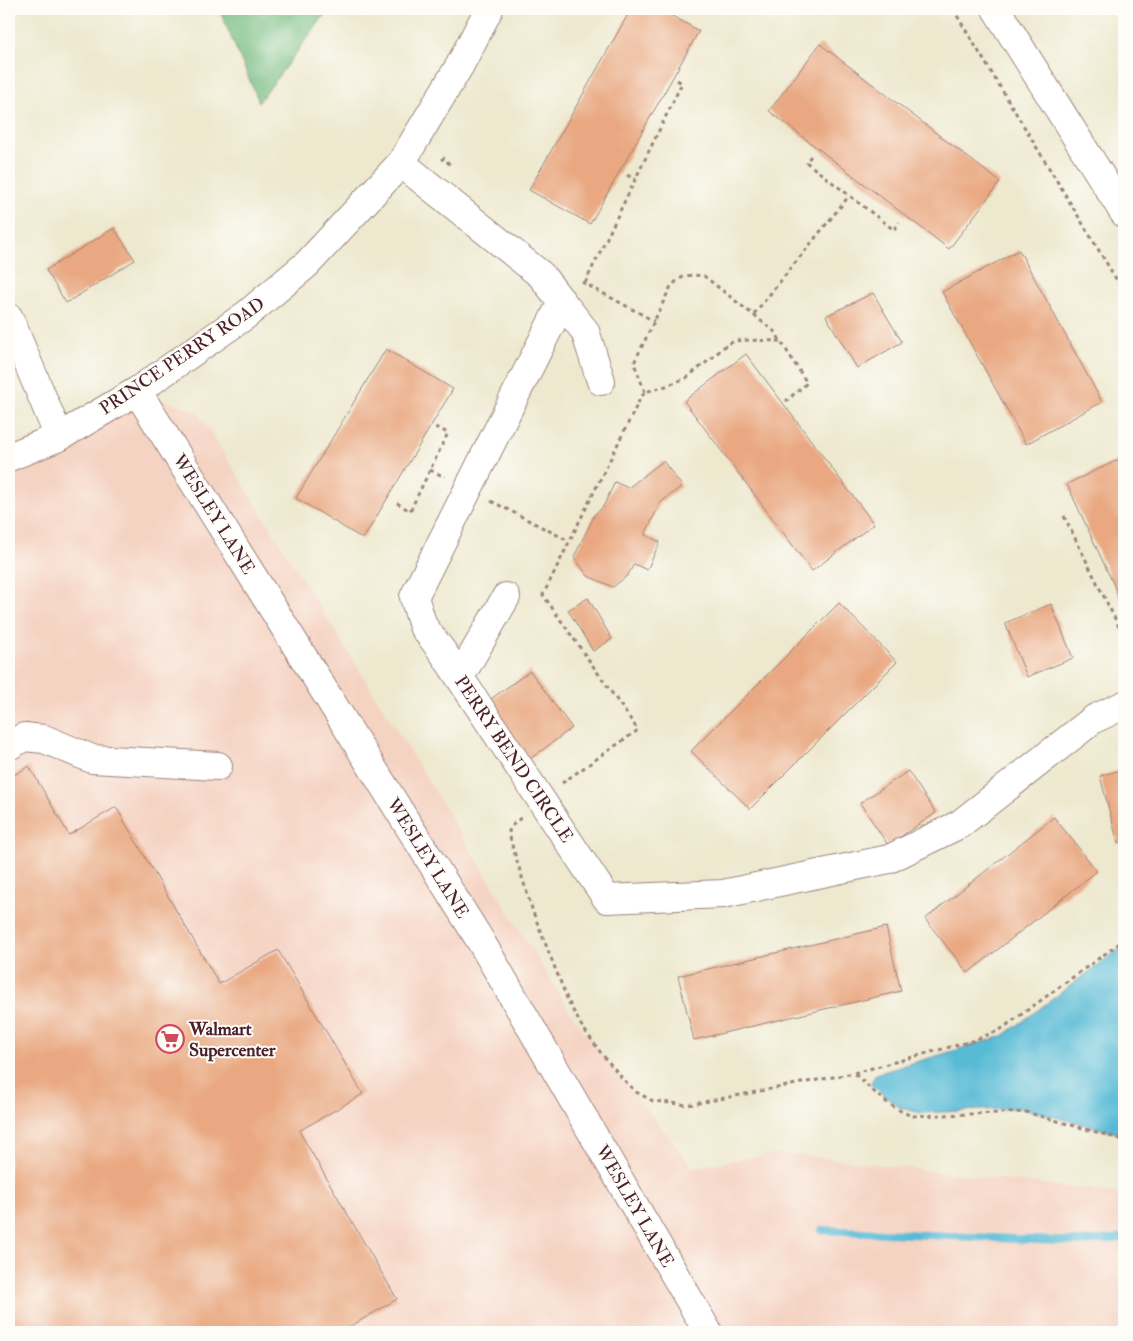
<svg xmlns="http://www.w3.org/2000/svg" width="1133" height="1341" font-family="'IM FELL Double Pica',serif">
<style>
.built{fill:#f5d3c2}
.forest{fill:#78be83;stroke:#616e57}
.water{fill:#58bbd6;stroke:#516d80}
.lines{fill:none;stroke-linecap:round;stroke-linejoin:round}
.stream{stroke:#58bbd6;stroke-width:8}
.building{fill:#e9a881}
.minor-casing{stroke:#9c847c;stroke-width:30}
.major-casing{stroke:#9c847c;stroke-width:30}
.path{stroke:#9c847c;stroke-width:3;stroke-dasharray:4 4;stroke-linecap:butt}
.minor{stroke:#fff;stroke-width:28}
.major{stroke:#fff;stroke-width:28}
.labels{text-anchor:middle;stroke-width:4;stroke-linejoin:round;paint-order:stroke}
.street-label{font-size:18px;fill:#4a1f2b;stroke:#fdfcf7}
.poi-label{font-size:18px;font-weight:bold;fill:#4a1f2b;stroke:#fdfcf7;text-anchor:start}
</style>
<rect width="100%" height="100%" fill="#fdfcf7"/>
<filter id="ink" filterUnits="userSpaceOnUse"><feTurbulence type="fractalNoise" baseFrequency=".02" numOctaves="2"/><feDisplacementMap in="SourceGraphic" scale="10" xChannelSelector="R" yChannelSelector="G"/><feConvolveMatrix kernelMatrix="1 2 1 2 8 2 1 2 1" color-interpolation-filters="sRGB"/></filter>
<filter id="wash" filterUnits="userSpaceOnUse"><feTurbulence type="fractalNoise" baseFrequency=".0096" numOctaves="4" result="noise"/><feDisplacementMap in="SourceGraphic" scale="20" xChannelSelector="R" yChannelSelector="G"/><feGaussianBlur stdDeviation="1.12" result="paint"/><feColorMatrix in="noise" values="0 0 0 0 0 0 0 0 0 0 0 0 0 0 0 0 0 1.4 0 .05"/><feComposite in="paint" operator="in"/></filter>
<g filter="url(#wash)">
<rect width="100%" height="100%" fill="#ede8ce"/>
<!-- built -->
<polygon class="built" points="137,391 198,412 401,737 577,1023 693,1167 782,1153 1124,1194 1124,1332 9,1332 9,449"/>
<!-- forest -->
<polygon class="forest" points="219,9 329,9 259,102"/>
<!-- water -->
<polygon class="water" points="1124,948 1124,1135 1021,1108 921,1113 901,1108 870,1084 876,1074 1003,1036 1118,950"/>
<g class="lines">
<!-- stream -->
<polyline class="stream" points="822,1230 1079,1242 1124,1238"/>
</g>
<g id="blocks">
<!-- building -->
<g class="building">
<polygon points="631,9 660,9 699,31 590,224 529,190"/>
<polygon points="820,44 1000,182 949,249 769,111"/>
<polygon points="114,228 135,260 66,303 46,270"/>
<polygon points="1019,250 1102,402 1026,444 942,292"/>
<polygon points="873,293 902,342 857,368 826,316"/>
<polygon points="386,349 453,389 363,539 296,498"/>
<polygon points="746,354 874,524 812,571 684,401"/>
<polygon points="1124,457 1124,607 1067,484"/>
<polygon points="663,461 682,486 660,503 645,535 660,542 647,570 634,564 628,575 613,587 588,576 574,557 595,514 603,507 615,482 628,488"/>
<polygon points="588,598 612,639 593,651 568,610"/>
<polygon points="839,603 897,662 750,809 691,751"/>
<polygon points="1051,604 1073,658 1027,677 1005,623"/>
<polygon points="530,671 572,728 530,759 488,701"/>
<polygon points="29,766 69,835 116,807 219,984 278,950 363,1094 299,1131 397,1299 341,1332 9,1332 9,778"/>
<polygon points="1124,769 1124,841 1118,843 1100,776"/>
<polygon points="908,771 936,813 888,845 860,803"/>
<polygon points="1054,817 1097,871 968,973 925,919"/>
<polygon points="886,927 901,991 694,1040 678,976"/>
</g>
</g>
</g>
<g filter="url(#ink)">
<use href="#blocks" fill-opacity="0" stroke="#9c847c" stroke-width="1"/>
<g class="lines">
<defs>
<g id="minor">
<polyline points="401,163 541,275 562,302 414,597 423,626 442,651 607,899 723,894 889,859 960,824 1094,719 1124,705"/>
<polyline points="562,302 585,331 601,381"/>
<polyline points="9,318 59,437"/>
<polyline points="137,391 480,940 708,1332"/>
<polyline points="9,457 59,437 137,391 246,315 307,264 401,163 460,65 489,9"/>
<polyline points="460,677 506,597"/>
<polyline points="9,746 24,737 44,739 92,759 218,766"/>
</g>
<polyline id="major" points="996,9 1124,213"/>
</defs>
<!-- minor casing -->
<use href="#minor" class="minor-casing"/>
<!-- major casing -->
<use href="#major" class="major-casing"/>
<!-- path -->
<g class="path">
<polyline points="953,9 1124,292"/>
<polyline points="811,156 806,162 894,230 899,222"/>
<polyline points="441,160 444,158 450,165"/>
<polyline points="627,175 635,179"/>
<polyline points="582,282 654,321"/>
<polyline points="585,283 682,83 675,79"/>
<polyline points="754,314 849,196"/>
<path d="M645,392L634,363L671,286C683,275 688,274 704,276L775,332L807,383L786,401"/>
<polyline points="430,470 445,477"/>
<polyline points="491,501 569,541"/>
<polyline points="397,503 410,511 448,433 435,427"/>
<polyline points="1064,516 1124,637"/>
<polyline points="562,783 638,730 543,595 640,399 645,392 666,386 686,378 712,358 726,345 735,341 743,340 781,341"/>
<polyline points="521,818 515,822 509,831 511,842 533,912 568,1001 581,1025 601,1053 623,1079 636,1092 653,1101 688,1105 854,1073 972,1041 1000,1030 1124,940"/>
<path d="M855,1074C873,1091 889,1108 913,1116L1026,1112L1124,1140"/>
</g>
<!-- minor -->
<use href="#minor" class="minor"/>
<!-- major -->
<use href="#major" class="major"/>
</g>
</g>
<!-- icons -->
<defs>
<symbol id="supermarket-ring" viewBox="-11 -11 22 22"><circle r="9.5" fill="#fdfcf7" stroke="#d1495b" stroke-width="1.5"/><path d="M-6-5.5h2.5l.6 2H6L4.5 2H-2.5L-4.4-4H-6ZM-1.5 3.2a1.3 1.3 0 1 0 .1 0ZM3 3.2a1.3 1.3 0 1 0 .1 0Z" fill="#d1495b"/></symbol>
</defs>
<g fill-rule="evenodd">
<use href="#supermarket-ring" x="154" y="1023" width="32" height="32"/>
</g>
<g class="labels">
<!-- street labels -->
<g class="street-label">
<text transform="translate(182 356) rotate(-34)" y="6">PRINCE PERRY ROAD</text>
<text transform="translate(214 514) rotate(58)" y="6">WESLEY LANE</text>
<text transform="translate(514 759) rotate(56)" y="6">PERRY BEND CIRCLE</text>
<text transform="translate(428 858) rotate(58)" y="6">WESLEY LANE</text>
<text transform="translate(635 1206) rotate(60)" y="6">WESLEY LANE</text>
</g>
<!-- poi labels -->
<g class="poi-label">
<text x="189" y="1035">Walmart<tspan x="189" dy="21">Supercenter</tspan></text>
</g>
</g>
<!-- margin -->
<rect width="1133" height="1341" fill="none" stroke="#fdfcf7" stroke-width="30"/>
</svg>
